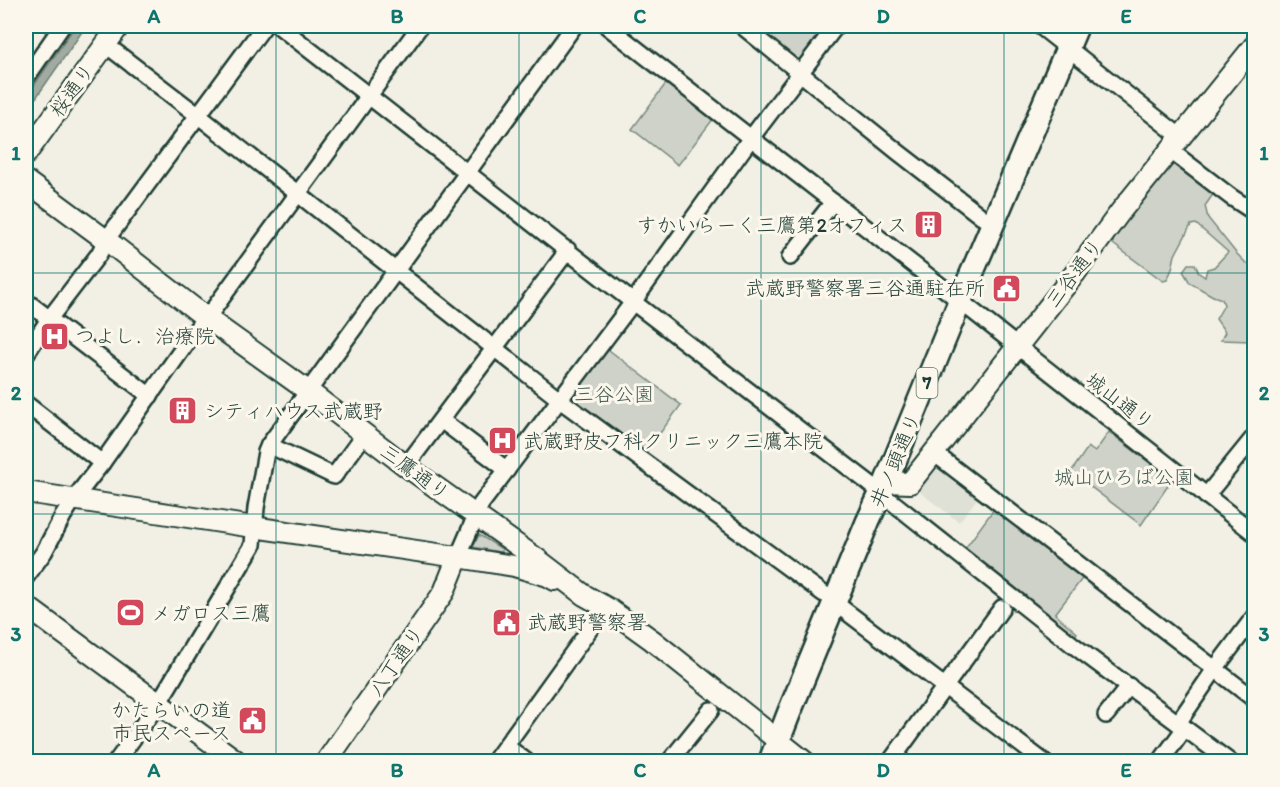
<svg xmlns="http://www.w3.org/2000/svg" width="1280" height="787" font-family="Itim,'Klee One',sans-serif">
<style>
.built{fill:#e0e1d6}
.green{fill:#cfd2c8;stroke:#77887e;stroke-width:1.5}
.water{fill:#a2aba1;stroke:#6e7f75;stroke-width:1.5}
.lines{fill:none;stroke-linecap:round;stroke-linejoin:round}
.street-casing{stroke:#1f3d34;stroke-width:20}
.secondary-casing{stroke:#1f3d34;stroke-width:24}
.primary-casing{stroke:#1f3d34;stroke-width:27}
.street{stroke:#fbf7ec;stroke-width:15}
.secondary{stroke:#fbf7ec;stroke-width:20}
.primary{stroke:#fbf7ec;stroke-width:22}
.grid{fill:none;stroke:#0f766e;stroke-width:1.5;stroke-opacity:0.55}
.labels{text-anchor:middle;stroke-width:6;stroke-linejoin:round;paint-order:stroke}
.shield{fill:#fbf7ec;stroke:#61756b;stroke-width:1.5}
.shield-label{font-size:18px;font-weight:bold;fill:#1f3d34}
.street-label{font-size:20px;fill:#1f3d34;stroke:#fbf7ec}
.poi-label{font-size:20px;fill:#1f3d34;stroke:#fbf7ec;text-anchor:start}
.park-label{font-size:20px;fill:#425b52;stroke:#fbf7ec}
.neatline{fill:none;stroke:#0f766e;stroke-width:2}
.grid-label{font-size:20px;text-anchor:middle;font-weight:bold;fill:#0f766e}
</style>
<rect width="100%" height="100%" fill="#f2f0e5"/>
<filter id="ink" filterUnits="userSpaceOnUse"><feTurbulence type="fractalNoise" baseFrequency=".0167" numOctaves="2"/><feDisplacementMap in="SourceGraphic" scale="12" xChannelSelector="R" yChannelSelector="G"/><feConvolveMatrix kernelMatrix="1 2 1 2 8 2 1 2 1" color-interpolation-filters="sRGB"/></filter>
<g filter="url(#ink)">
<!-- built -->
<polygon class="built" points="938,462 981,494 959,522 917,490"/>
<!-- green -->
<g class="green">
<polygon points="751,26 828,26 801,61 794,59"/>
<polygon points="667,82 714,118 678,165 632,129"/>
<polygon points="1175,158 1216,190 1205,206 1208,218 1236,253 1246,263 1254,264 1254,334 1251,341 1221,340 1225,332 1216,319 1224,305 1222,299 1213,296 1190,283 1183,271 1188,264 1195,264 1199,273 1205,277 1207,269 1214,267 1228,252 1196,224 1191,225 1175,255 1172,269 1167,280 1163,281 1113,244 1114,228"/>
<polygon points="605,347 681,405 643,456 572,403 572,394"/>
<polygon points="1109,432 1172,480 1141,525 1071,472 1088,447 1095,452"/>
<polygon points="996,506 1085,575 1055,614 1077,633 1072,641 961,554"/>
<polygon points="479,535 502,549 502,552 499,552 473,547"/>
</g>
<!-- water -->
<polygon class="water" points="75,26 86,26 26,112 26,97"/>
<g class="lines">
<defs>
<g id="street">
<polyline points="279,26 633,302 882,493"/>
<polyline points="607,26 960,301 1254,533"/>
<polyline points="742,26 898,152 982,217 993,224"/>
<polyline points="1040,26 1182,138"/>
<polyline points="105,44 204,120 568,406 824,594"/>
<polyline points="26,78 62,26"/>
<polyline points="1171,151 1231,197 1254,212"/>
<polyline points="790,257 833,202"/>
<polyline points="26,301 150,396"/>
<polyline points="207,318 420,26"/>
<polyline points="26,354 49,319 99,254 106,240 264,26"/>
<polyline points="26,404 102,463"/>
<polyline points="441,420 507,470"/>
<polyline points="269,445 334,476 364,435"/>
<polyline points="934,453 1254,699"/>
<polyline points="406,466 568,250"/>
<polyline points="1206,496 1254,437"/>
<polyline points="891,501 1073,645 1230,762"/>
<polyline points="458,557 481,504 633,302 751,138 836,26"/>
<polyline points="26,577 44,552 63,516 74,499 102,463 205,317"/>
<polyline points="835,603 1044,762"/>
<polyline points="1106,715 1129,686"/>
<polyline points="1178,723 1215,669 1254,617"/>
<polyline points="506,746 527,762"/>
<polyline points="116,762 158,704 253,545 256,508 266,452 269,445 574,26"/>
<polyline points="494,762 597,619"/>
<polyline points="669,762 711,710"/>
<polyline points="890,762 1002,608"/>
<polyline points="1160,762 1185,728"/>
</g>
<g id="secondary">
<polyline points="26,154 119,26"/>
<polyline points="26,181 114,246 205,317 308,391 406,466 537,559 584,595 609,609 652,640 805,762"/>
<polyline points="886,482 910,483 1076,272 1121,211 1254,46"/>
<polyline points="26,492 240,525 458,557 514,566 548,576 555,580"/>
<polyline points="26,606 238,762"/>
<polyline points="326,762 444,592 458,557"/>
</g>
<polyline id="primary" points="770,762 789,713 868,521 886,482 960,301 1077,26"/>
</defs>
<!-- street casing -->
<use href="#street" class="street-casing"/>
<!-- secondary casing -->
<use href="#secondary" class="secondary-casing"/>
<!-- primary casing -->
<use href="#primary" class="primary-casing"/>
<!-- street -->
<use href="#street" class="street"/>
<!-- secondary -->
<use href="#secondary" class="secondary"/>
<!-- primary -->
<use href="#primary" class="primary"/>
</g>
</g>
<!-- grid -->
<path class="grid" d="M276,26V762M519,26V762M761,26V762M1004,26V762M26,273H1254M26,514H1254"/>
<!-- icons -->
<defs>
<symbol id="building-square" viewBox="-11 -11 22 22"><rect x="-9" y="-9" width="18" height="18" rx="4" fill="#d1495b" stroke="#fbf7ec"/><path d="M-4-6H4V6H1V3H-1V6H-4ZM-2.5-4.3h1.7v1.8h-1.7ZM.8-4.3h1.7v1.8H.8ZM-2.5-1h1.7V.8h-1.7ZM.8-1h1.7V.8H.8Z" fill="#fff"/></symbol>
<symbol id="civic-square" viewBox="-11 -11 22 22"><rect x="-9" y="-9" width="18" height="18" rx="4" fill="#d1495b" stroke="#fbf7ec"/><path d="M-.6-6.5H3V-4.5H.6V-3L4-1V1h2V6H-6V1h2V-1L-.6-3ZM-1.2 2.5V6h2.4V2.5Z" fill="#fff"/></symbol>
<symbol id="hospital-square" viewBox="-11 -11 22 22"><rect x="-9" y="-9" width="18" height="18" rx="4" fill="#d1495b" stroke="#fbf7ec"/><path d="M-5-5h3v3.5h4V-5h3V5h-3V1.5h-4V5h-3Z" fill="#fff"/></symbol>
<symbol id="stadium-square" viewBox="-11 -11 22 22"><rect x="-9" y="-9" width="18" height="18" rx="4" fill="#d1495b" stroke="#fbf7ec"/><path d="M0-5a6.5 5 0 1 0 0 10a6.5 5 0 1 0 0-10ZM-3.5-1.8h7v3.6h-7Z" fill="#fff"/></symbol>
</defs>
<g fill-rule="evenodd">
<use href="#building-square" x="912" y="208" width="33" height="33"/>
<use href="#civic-square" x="990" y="272" width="33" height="33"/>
<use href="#hospital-square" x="38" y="320" width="33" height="33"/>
<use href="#building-square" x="166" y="394" width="33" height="33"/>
<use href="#hospital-square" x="486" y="424" width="33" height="33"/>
<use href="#stadium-square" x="114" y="596" width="33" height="33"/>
<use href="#civic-square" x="490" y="606" width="33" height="33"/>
<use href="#civic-square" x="236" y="704" width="33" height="33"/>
</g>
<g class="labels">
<!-- shield labels -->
<rect class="shield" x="916.5" y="368" width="21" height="30" rx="4.5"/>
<g class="shield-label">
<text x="927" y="389">7</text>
</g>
<!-- street labels -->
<g class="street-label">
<text transform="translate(72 90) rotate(-54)" y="7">桜通り</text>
<text transform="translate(1074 273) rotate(-53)" y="7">三谷通り</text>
<text transform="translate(1120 401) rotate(38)" y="7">城山通り</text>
<text transform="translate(895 460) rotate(-67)" y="7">井ノ頭通り</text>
<text transform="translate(415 472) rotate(36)" y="7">三鷹通り</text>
<text transform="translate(396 661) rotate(-55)" y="7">八丁通り</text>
</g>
<!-- poi labels -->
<g class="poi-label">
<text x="907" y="232" text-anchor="end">すかいらーく三鷹第2オフィス</text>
<text x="985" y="295" text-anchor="end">武蔵野警察署三谷通駐在所</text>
<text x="75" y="343">つよし．治療院</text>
<text x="204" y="418">シティハウス武蔵野</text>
<text x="523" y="448">武蔵野皮フ科クリニック三鷹本院</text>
<text x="151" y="620">メガロス三鷹</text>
<text x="527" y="629">武蔵野警察署</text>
<text x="231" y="717" text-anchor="end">かたらいの道<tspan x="231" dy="23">市民スペース</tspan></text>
</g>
<!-- park labels -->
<g class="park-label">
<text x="614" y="401">三谷公園</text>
<text x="1124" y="484">城山ひろば公園</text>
</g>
</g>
<!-- margin -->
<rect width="1280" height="787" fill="none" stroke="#fbf7ec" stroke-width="66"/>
<rect x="33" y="33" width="1214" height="721" class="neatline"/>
<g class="grid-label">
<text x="154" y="23">A</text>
<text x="397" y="23">B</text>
<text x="640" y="23">C</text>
<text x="883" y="23">D</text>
<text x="1126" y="23">E</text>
<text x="16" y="160">1</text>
<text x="1264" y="160">1</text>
<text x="16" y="400">2</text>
<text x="1264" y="400">2</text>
<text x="16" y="641">3</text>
<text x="1264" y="641">3</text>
<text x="154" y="777">A</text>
<text x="397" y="777">B</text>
<text x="640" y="777">C</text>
<text x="883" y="777">D</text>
<text x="1126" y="777">E</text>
</g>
</svg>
